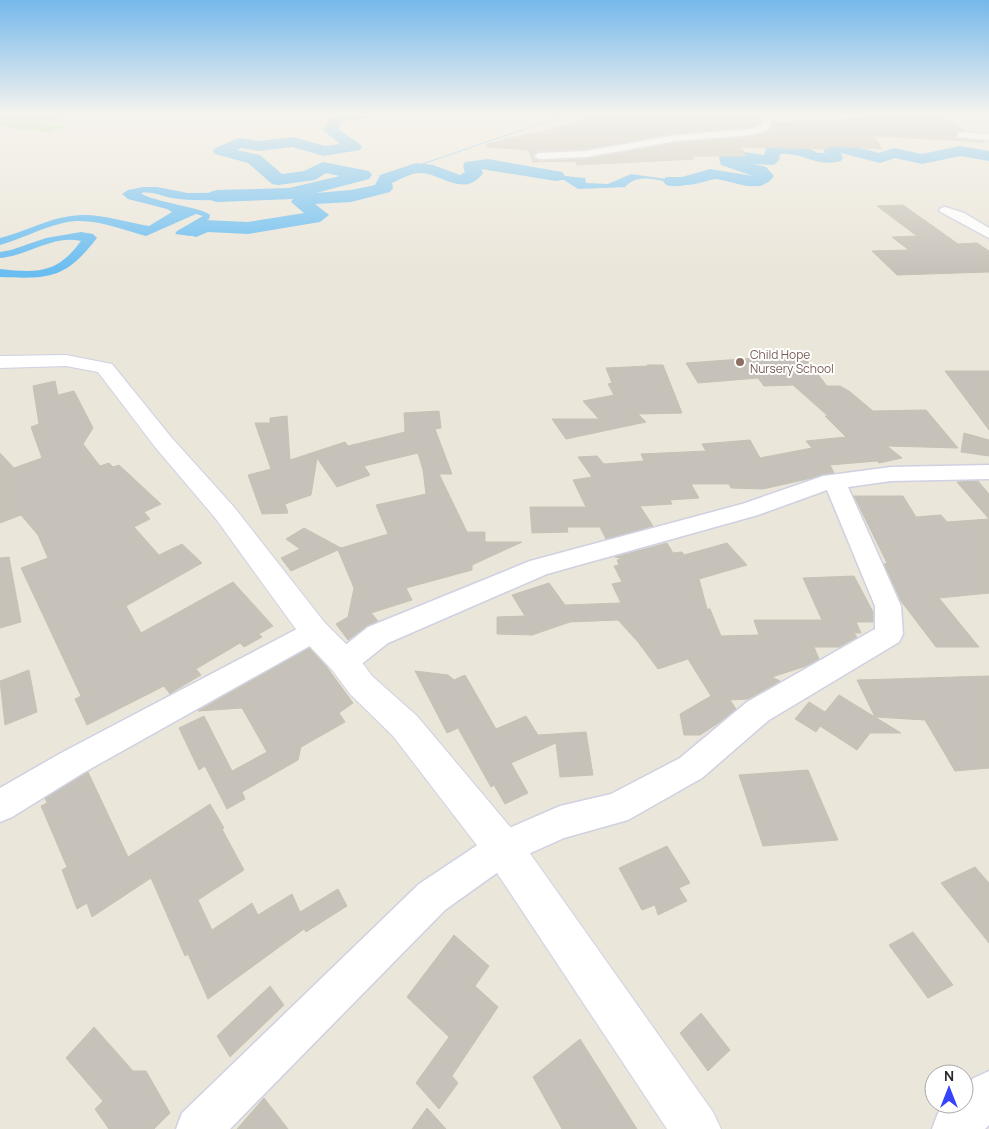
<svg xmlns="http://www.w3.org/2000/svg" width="989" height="1129" font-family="Manrope,sans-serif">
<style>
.green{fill:#a6e494}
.water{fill:#6abdf0}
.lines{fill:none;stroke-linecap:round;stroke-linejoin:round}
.stream{fill:#6abdf0;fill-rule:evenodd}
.river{fill:#6abdf0;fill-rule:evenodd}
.building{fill:#c7c2b9;stroke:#c6c2b4}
.minor-casing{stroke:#cfd0e2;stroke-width:3}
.tertiary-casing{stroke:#cfd0e2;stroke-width:2}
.minor{fill:#fff;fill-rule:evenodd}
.tertiary{fill:#fff;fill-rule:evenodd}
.education-dot{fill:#8d6e63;stroke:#fff;stroke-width:2}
.labels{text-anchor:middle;stroke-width:4;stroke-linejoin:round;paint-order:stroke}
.far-education-label{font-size:12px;fill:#785e54;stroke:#fff;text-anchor:start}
</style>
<rect width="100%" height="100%" fill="#ebe6da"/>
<!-- green -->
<path class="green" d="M0,114C23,117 43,113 68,118L40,124L67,126L49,132H40L38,130L16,129L0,125Z"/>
<!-- water -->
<g class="water">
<path d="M508,165L536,173L585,178L586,183L608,184L631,174L680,181L697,175L716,172L723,175L725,179C711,177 700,185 686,185C666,185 641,169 625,187L578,189L564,180L538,178L507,171L503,167Z"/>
<path d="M143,187H157L188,193L273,192L270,197C239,198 201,203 172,198C161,196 153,191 141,193C151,202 203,207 210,215L209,219L189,230L216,224L248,228L215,227L190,236L175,234L177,231L203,216L196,214L146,236C119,229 91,216 63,223C41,228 21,239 0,245V238C24,232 47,219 71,216C97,212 123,222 149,226L172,212L167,209L128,199L122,194L128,190Z"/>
<path d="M81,232L93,234L97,238C65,279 50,279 0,277V269C37,273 57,274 81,241C54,234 27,256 0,258V252L11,250L46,238Z"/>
</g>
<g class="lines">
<!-- stream -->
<polygon class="stream" points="567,114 570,114 418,166 419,169 417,169 415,166"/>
<!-- river -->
<g class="river">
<path d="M340,114H375L373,117L341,122L338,129L360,144L362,147L360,150L324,156L292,147L259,151L241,148L237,150L260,155L282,174L304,171L323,162L369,171L372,175L369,179L316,193L351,190L375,185L380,175L416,163L433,165L460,175L465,172L463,166L465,162L488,159L556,171L562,172L565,176L562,180L556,181L481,169L483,173C465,198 443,175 422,173C412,172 401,179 392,183L393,188L390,192L351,202L315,204L329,215L320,222L248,234L208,232L196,237L189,235L186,231L197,222L204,220L248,222L304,213L291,202L293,199L217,202L210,200L208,196L210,192L217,190L289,188L340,176L326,173L315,180L278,185L272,184L248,163L215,154L213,151L215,148L239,138L259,141L293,137L325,146L340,144L323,130L331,116Z"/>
<path d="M837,142L879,153L894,148L922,154L960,146L989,151V161L960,156L922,164L895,158L880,163L841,153L843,158L841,161C814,168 804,152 780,154L779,160L774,165L753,164L766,167L774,176C758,199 728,176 707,179C691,182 683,189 666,185L663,181L666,177H682L710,169L753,176L721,165L719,158L721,155L737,151L764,155L767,147L798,143L818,153H825L823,149L825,146Z"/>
</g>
</g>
<!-- building -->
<g class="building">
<polygon points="584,114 768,114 763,116 760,124 750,127 676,133 586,149 539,151 533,154 533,158 539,161 586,159 676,143 750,137 768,132 773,123 836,122 866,114 938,114 965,130 956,132 957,138 984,142 874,136 882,149 827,146 830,149 741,147 746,156 692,156 694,159 577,165 576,161 533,162 529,150 487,147 487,144 583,121"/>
<polygon points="903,205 958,244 977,243 989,251 989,272 897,275 872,251 909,250 892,237 917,236 877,206"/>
<polygon points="770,357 772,360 805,358 827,386 840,386 849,391 873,411 926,410 958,448 887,446 902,458 879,463 877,461 830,465 834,473 763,489 731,488 729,484 691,484 699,498 670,500 672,504 640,506 653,526 606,539 600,527 567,527 568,532 532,533 530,507 586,507 573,480 592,477 578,457 597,456 604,464 644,461 641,454 706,451 702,444 750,440 760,458 812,448 806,441 846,437 825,416 828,416 793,385 764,386 758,378 698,383 686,363"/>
<polygon points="647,365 663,365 682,413 638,414 646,422 566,439 552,419 599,419 583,401 614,395 608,384 612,383 606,368 648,366"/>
<polygon points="945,371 989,371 989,430"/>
<polygon points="55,381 58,395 74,391 93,428 83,444 100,466 109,463 113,467 119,465 161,504 144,512 150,519 134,527 159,555 182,544 202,563 126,606 141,633 233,582 273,626 259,634 262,637 244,647 240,643 196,669 201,675 174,691 170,694 164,686 87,725 75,699 81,696 21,568 48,558 38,535 21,515 0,523 0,453 14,468 42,458 31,427 39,424 33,386"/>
<polygon points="439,411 441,428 435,429 452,474 439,474 467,532 485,532 485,542 522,542 472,565 472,570 406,588 412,600 371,613 378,621 367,626 348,640 336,624 348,617 354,588 338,550 291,571 281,558 300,549 286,539 304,528 341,548 388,534 376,505 426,494 423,470 418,453 364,466 370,475 337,487 317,458 311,495 285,504 288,513 262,514 248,475 271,469 255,423 270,423 270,418 287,416 290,460 345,442 348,446 405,432 404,413"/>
<polygon points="964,433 989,440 989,456 961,452"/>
<polygon points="978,481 989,494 989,593 939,598 979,647 936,647 901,601 884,564 887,563 854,496 903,496 916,517 941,515 947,522 989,519 957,482"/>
<polygon points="667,543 673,553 682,552 684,555 727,543 747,565 699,579 707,609 710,609 721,636 759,635 754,620 822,620 803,578 854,576 873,612 873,622 856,622 861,633 854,633 857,637 839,647 814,647 819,659 806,666 772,677 780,681 748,699 730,700 736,709 717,724 700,735 684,735 680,714 711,696 688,659 658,669 638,642 618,620 570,622 532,635 497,634 497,617 525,616 512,595 549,583 565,605 621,603 612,584 622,582 614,566 619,565 617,560 622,558 615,557"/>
<polygon points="9,557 21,622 0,628 0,558"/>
<polygon points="309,648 326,666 353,703 339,713 345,722 301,747 298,760 242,792 245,799 227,809 205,766 199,770 179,728 204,716 232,771 267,752 242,708 198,711"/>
<polygon points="29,670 37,712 5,725 0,681"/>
<polygon points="415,671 448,675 454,680 465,675 496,729 526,716 538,735 586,732 593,775 560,777 556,743 511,763 528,793 505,804 494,785 491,787 458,728 447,733"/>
<polygon points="989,676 989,768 955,771 925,720 875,717 857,680"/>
<polygon points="839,695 901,733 870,733 857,750 820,726 816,732 795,719 809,702 825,712"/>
<polygon points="808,770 838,840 763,846 739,775"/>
<polygon points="88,772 128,857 210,804 224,828 222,829 244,870 198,900 212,930 252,903 258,915 292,894 300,912 338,889 347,906 306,932 304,929 208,999 188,954 185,956 151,878 92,917 87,903 77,909 62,870 67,867 41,806 47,803 45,798"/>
<polygon points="667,846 690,883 679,888 687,901 658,915 655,905 642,910 619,868"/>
<polygon points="975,867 989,883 989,943 941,883"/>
<polygon points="913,932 953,985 928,998 889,945"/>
<polygon points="454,935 489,966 475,986 498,1007 452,1076 458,1083 439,1109 416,1083 449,1037 407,997"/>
<polygon points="270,986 284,1005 230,1057 217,1036"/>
<polygon points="701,1013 730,1050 708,1071 680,1033"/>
<polygon points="94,1027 133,1071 146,1071 170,1113 154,1129 109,1129 95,1109 103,1101 66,1058"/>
<polygon points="580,1039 637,1129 562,1129 533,1077"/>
<polygon points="264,1098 288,1129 237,1129"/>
<polygon points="427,1108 446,1129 412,1129"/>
</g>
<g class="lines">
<defs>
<g id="minor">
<polygon points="864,114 836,120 772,121 768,130 750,135 676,141 586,157 539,159 534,156 539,153 586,151 676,135 750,129 761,126 765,117 771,115"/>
<polygon points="961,132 989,134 989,140 958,137 958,133"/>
<polygon points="945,207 964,213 989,228 989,238 939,211 941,208"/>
<polygon points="989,465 989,479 891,481 848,487 901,606 903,634 899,642 769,720 702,778 628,820 564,838 515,860 445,910 230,1129 176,1129 182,1113 419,884 491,836 560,806 611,794 680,758 747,702 875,629 875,606 827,490 758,515 547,574 388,643 354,670 344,673 334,670 330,662 334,654 368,627 530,561 742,504 823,476 891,467"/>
<polygon points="314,620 324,624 328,631 324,638 83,773 12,817 0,822 0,788 61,753"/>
<polygon points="989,1071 989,1125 985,1129 932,1129 938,1113 947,1104 964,1104 964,1087 974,1078"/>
</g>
<polygon id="tertiary" points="66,355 112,364 171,437 234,507 325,623 355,653 372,676 417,716 517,835 713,1112 721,1129 667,1129 489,861 393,736 350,694 333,671 303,639 216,519 155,447 98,372 66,366 0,368 0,356"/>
</defs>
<!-- minor casing -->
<use href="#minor" class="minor-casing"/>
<!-- tertiary casing -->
<use href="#tertiary" class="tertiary-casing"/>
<!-- minor -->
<use href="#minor" class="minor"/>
<!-- tertiary -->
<use href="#tertiary" class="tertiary"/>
</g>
<!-- sky -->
<linearGradient id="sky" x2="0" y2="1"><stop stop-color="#75b8eb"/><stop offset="0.42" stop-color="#f6f4ee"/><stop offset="1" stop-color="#f6f4ee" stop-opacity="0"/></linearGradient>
<rect width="989" height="272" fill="url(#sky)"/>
<!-- markers -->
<circle class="education-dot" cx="740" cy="362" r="5"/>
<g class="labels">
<!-- far-education labels -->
<g class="far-education-label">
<text x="750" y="359">Child Hope<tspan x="750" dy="14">Nursery School</tspan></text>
</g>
</g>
<!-- north arrow -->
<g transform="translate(949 1089)"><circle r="24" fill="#ffffff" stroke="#a9a9a9"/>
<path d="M0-4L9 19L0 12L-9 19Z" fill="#3543fd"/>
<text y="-8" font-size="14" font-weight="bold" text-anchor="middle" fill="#292929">N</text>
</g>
</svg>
